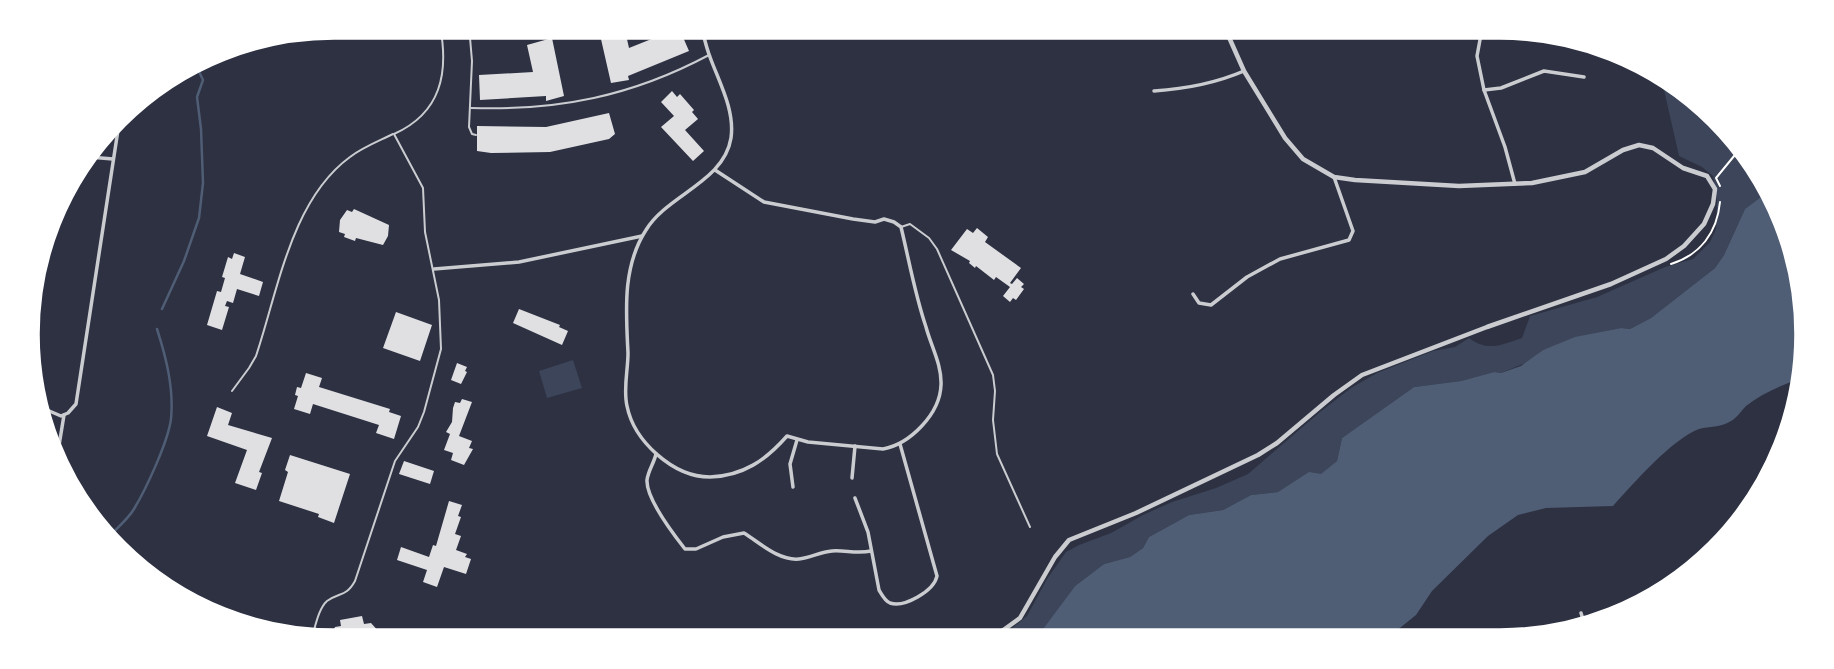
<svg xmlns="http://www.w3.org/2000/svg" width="1834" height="669" font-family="'Varela Round',sans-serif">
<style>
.green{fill:#3c4559}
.water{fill:#4f5d75}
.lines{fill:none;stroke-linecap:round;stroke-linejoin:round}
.stream{stroke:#4f5d75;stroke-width:2.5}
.building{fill:#e0e0e3}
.path{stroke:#fff;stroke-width:2}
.service{stroke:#caccd0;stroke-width:2}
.minor{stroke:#caccd0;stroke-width:3.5}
.tertiary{stroke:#caccd0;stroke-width:4.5}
.rim{fill:none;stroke:#fff;stroke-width:3.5}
</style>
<rect width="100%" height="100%" fill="#2d3142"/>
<!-- green -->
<g class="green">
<path d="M1661,77L1687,90L1766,180L1770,190L1745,209L1724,255L1715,268L1651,318L1630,329L1621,328L1593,334L1543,350L1528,362L1501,373L1494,372L1461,381L1414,387L1342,438L1337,461L1321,475L1309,473L1278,492L1251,495L1223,510L1189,515L1149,537L1143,548L1130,557L1104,564L1075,586L1034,641H983L1005,634L1027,616L1047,579L1066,552L1079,545L1111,533L1143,515L1172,502L1216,488L1248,474L1320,412L1351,388L1377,373L1433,351L1455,347L1469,338C1488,352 1501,345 1522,338L1530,316L1597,297L1665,267L1693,259L1710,242L1716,229L1717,201L1713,176L1702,167L1679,156Z"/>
<polygon points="573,360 582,388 547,398 539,371"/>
</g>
<!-- water -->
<path class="water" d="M1770,190L1805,294L1800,379C1781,385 1761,394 1746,406C1741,411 1737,418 1731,421C1720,428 1710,426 1699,429C1672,439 1633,484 1613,506L1546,508L1518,515L1488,536L1432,591L1416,615L1385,640L1034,641L1075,586L1104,564L1130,557L1143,548L1149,537L1189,515L1223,510L1251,495L1278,492L1309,472L1321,474L1337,461L1342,438L1414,387L1461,381L1494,372L1501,373L1521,366L1543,350L1575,337L1621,328L1630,329L1651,318L1715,268L1724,255L1745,209Z"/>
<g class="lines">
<!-- stream -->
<g class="stream">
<polyline points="162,309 184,261 199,218 203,183 201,129 197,97 203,80 195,63"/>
<path d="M109,537C117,528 128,519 134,509C146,489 168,442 171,419C174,388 166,357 157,329"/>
</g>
</g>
<!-- building -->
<g class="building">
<polygon points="598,26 624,26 629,48 679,28 689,51 628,76 629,80 611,83"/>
<polygon points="552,38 564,96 546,101 546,96 480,100 479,75 533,72 527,45"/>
<polygon points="672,91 677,97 680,94 694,110 692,112 698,119 685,130 704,151 693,161 661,127 674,116 661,102"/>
<polygon points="609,113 615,134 609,139 550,152 491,153 477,151 477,126 546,127"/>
<polygon points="354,209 389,225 388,236 383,245 356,238 355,241 344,237 345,234 339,232 340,220 347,210 352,212"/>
<polygon points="977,228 988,237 985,242 1021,268 1010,283 1012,284 1017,278 1024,284 1021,287 1024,289 1016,300 1013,298 1010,302 1003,296 1010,287 996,277 994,280 976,266 975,268 969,263 970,261 951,250 967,229 973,233"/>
<polygon points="234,253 245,257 240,274 263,282 259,296 237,289 233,303 227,301 225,306 229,307 222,330 207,325 217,291 221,292 225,278 222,277 228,257 232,259"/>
<polygon points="519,309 560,325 559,327 568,331 562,345 513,323"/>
<polygon points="396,312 432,325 420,361 383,348"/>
<polygon points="457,363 467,367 465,371 467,372 461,384 451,380"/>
<polygon points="306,373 322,378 319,387 390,409 389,412 401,416 394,439 376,433 379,425 313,404 310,414 294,409 298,396 295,395 297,387 301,388"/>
<polygon points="462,399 472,402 459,436 472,441 469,448 473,449 464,465 451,460 453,453 444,450 450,434 446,432 452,422 453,408 455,402 460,403"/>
<polygon points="217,407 232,413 228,425 272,438 259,472 262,473 256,490 235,483 247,450 207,436"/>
<polygon points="290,455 350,474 334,523 318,517 319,514 279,501 288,472 285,470"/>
<polygon points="404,461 434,471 430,484 399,474"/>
<polygon points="449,501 462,505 458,516 461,517 455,534 461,536 456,550 467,554 465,557 471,559 466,574 444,567 437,587 423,582 427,570 397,560 401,547 429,557 433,545 436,546"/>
<polygon points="362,616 364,624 371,623 389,643 374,643 368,635 343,641 343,643 329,642 335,627 341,626 340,620"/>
</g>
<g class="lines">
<!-- path -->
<g class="path">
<polyline points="1720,186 1716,178 1739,150"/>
<path d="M1671,264C1700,255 1717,233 1720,202"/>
</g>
<!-- service -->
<g class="service">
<polyline points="469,26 472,61 469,127 472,134 476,135"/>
<polyline points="810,26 830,26"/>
<path d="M471,108C558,111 632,96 709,55"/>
<polyline points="901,227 910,224 929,238 937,249 993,375 995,391 993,420 997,454 1030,527"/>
<path d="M232,391L249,368L256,356C278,291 291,200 350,157C363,147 379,141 393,134"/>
<path d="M311,640C315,629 318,609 327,601C340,592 346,597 355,581L395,461L418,427L424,412L441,349L439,300L425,232L423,188L394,134C441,113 449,73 440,26"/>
</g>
<!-- minor -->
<g class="minor">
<path d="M701,26C704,36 706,47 710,57C719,82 735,110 731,138C724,182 667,195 646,230C622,267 626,312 628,353C628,371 623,389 627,406C634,441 673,477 710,477C743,476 766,460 787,436L808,442L883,449C910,444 940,414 941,385C942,365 931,346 926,327C915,295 909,260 901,227L894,222L884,219L875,222L853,219L764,202L715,170"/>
<polyline points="1482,29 1477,56 1484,90 1505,147 1515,184"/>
<polyline points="1484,90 1501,88 1544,71 1584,77"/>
<path d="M1154,91C1184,89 1216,83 1244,71"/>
<polyline points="89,157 113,159"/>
<polyline points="434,269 519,262 642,236"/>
<polyline points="1193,294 1199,303 1211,305 1247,277 1280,259 1349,240 1353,231 1334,177"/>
<polyline points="36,397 47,410 61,416 68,413 76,404 120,117"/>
<path d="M656,454C654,463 648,471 647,480C646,498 674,535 685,549H696L723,537L744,533C760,543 779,561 799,559C810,558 820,552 832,551C845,550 857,554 871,551"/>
<polyline points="57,458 64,415"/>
<polyline points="852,478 855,446"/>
<polyline points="793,487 790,464 797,440"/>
<path d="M855,498L868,532L879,590C882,595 885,601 890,603C904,608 934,591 937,576L900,444"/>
<polyline points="1581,613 1585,626"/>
</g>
<!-- tertiary -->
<polyline class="tertiary" points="969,641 1002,631 1020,618 1055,557 1069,540 1136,513 1258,455 1277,443 1334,395 1362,375 1487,327 1611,284 1666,259 1684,246 1704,224 1713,204 1715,189 1707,176 1683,168 1653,148 1639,145 1623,150 1585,172 1532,183 1459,186 1355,180 1334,177 1303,159 1285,138 1244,71 1224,26"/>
</g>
<!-- crop -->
<path d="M0 0H1834V669H0ZM334 38H1500A296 296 0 0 1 1796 334V334A296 296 0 0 1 1500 630H334A296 296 0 0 1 38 334V334A296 296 0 0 1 334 38Z" fill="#fff" fill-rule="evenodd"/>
<path class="rim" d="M334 38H1500A296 296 0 0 1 1796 334V334A296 296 0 0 1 1500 630H334A296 296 0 0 1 38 334V334A296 296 0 0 1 334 38Z"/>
</svg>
